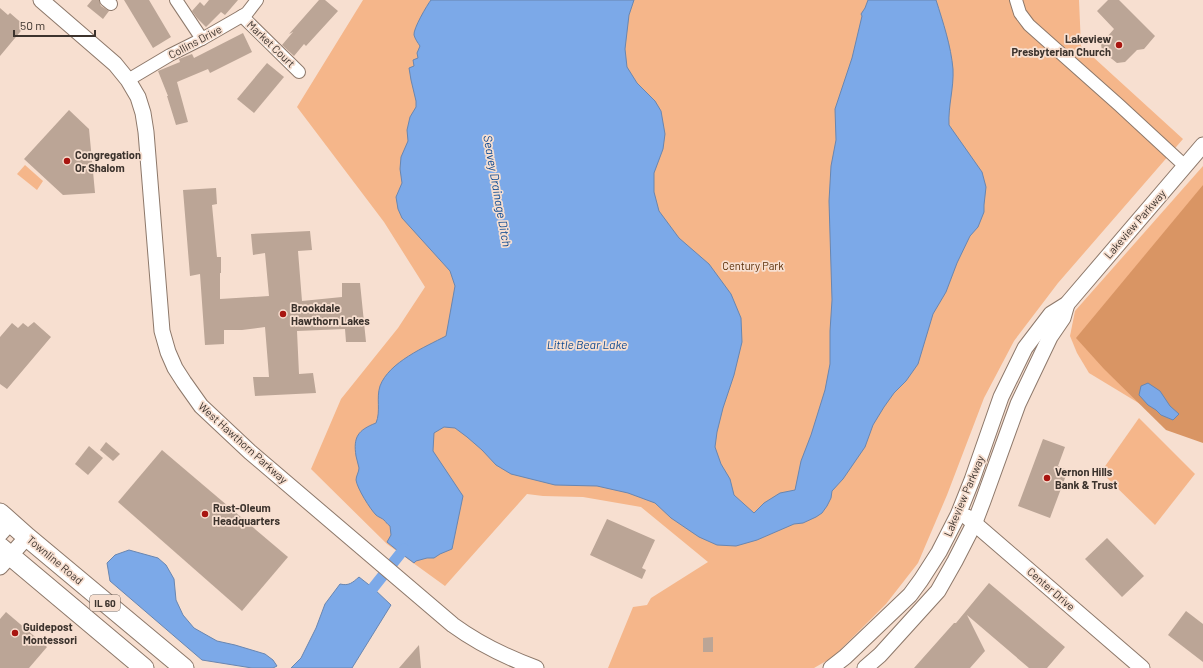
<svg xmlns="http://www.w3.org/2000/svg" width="1203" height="668" font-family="Barlow,sans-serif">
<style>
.green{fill:#f5b68a}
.forest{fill:#d99564}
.water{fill:#7ca9e8;stroke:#6986b0}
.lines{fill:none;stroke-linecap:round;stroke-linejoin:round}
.canal{stroke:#7ca9e8;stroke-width:11}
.building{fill:#bba596}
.minor-casing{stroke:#8d786a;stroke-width:14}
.tertiary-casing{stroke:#8d786a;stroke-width:17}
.primary-casing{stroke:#8d786a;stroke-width:21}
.minor{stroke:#fff;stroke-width:12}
.tertiary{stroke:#fff;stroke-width:15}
.primary{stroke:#fff;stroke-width:19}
.poi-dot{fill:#a81510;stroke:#f7dfd0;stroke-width:1.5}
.labels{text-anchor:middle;stroke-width:3.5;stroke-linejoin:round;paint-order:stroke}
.shield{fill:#f7dfd0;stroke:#74675e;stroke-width:1}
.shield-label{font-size:10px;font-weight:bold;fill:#3c332d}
.poi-label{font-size:11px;font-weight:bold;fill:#3c332d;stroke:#f7dfd0;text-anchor:start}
.street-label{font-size:11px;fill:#3c332d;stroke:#f7dfd0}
.park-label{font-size:11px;fill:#5a2e07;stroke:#f7dfd0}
.water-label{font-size:12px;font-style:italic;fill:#0b4891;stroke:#f7dfd0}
</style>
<rect width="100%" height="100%" fill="#f7dfd0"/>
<!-- green -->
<g class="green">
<polygon points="363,0 1079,0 1081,46 1183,139 1058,283 1014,341 984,398 947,495 918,563 886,604 833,657 814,668 608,668 633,607 647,605 651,598 708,562 641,507 583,497 543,496 527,494 445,586 387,544 311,469 341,399 398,328 425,287 384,222 297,107"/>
<polygon points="25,165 43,181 37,190 17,174"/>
<polygon points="1203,166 1203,440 1170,422 1089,373 1077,353 1070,336 1075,311"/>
<polygon points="1139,418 1195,474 1155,525 1101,472"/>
</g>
<!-- forest -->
<polygon class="forest" points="1203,185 1203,443 1166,430 1104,369 1076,338"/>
<!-- water -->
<g class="water">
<path d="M431,0H634L629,15L625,49L627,67L637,83L655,101L661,111L665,134L663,149L654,173V192L659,211L679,238L709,264L731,294L741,318L742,342L734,375L723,408L717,432L715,447L721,464L730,479L734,495L754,513L764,503L780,493L795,490L801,461L811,435L825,390L830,364V331L832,300L829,201L831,166L836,140L835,109L852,58L862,16L861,14L865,8L868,0H936C943,22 951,46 953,69C954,88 948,106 949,125L982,172L986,187L984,205V212L978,227L970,236L957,263L946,292L933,314L918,364L906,381L894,393L884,407L873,425L865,447L843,479L832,491L831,498L827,506L822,513L816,517L803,523L794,524L757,540L736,546L717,545L699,537L671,518L655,503L628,493L597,486L555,485L511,474L496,465L482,450L467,437L455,428L444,427L434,433L433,451L463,496L452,549L440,554L434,558H427L416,561L414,563L402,554L405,550L402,547L398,551L387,542L391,535L390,526C387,524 386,522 384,520C382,518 378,517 376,515C370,509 357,488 356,480C356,476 359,472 359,468C358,464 357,460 356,456C353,437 358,430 376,423C381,411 376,398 380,386C389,362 425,347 446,336L455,286L450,271L402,218L398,209L396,197L402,183L400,169L401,157L408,141L407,130L410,117L416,107V101L411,80L409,68L414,66L413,60L418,58L417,53L420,46C418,43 415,39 414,35C413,29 427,5 431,0Z"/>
<polygon points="1148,383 1160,391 1170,406 1179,414 1173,420 1161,415 1156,410 1148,405 1139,395 1141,386"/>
<polygon points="129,550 158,558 166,565 174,579 176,600 183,615 194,628 217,641 235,645 265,654 273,660 277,666 273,668 252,668 202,660 110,581 107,563 115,555"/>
<path d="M359,577L373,588L391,605L352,668H291L301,658L316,628L325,604L340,584C349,586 352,583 359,577Z"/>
</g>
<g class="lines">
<!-- canal -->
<polyline class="canal" points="373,588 404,549"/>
</g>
<!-- building -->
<g class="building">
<polygon points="92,0 99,0 101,6 109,11 103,19 87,6"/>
<polygon points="124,0 149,0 171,37 153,48"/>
<polygon points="209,0 238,0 225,15 221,12 206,27 197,18 192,11 200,2 204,6"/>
<polygon points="319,0 325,0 338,11 306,46 304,44 294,56 282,45 293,32 289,34"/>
<polygon points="1108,0 1119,0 1155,36 1144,49 1137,50 1125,62 1117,63 1102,51 1101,44 1114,29 1097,11"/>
<polygon points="0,8 8,15 10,13 25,26 0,56"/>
<polygon points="243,33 252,52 210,73 208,69 177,82 188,122 176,125 167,96 168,96 158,71 180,62 179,59 192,54 194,58"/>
<polygon points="267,63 284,77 254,113 237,99"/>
<polygon points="69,110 89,129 95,193 63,195 24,159"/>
<polygon points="216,188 217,204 212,205 217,257 221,257 221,273 220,273 220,299 269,296 265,253 253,255 251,234 310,231 312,250 298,251 302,301 342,297 342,283 360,283 366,342 346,342 345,329 297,331 299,374 313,373 316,393 255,396 253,377 269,377 265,327 242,330 224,330 224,344 205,345 200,274 190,276 183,190"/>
<polygon points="34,322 51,337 7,389 0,384 0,337 12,323 18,328 23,323 28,327"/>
<polygon points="1043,439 1065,447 1058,466 1068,470 1050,518 1018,506"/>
<polygon points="106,442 120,454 113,461 100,450"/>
<polygon points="89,446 103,458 88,475 75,464"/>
<polygon points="162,450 288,557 242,611 118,502"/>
<polygon points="607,519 655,540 642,568 646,570 642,579 590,555"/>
<polygon points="1107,538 1144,576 1122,597 1085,559"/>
<polygon points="989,583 1065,647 1047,668 1029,668 967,615 985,651 970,668 914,668 954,623 956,623"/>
<polygon points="1186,611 1203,624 1203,662 1168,635"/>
<polygon points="6,612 47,647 29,668 0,668 0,619"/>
<polygon points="713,637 713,652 703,652 703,638"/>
<polygon points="419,645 421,668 399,668"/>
</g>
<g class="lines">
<defs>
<g id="minor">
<polyline points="106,0 111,4"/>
<polyline points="176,0 202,39"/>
<polyline points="1016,0 1020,13 1029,25 1119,105 1185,166"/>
<polyline points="242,16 299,72"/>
<polyline points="128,80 170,55 202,39 242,16 247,13 257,0"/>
</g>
<g id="tertiary">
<path d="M41,0L115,64L128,80L138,97L143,113L146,132L162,331L168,352L175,368L184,382L201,406L250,452L453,625C479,644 506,657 536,668"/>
<polyline points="967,517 1142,668"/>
<polyline points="0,534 11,522"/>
<polyline points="0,567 27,537"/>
<polyline points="831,668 845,657 910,595 921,580 939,552 958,515 972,480 1001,397 1025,348 1051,314 1067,304 1203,145"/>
<polyline points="865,668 880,655 938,591 955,561 975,522 983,501 1018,404 1050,337 1063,318 1067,304"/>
</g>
<g id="primary">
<polyline points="0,513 27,537 184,668"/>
<polyline points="0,547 144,668"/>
</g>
</defs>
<!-- minor casing -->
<use href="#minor" class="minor-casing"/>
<!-- tertiary casing -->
<use href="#tertiary" class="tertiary-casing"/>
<!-- primary casing -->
<use href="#primary" class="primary-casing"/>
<!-- minor -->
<use href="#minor" class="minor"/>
<!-- tertiary -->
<use href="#tertiary" class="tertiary"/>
<!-- primary -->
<use href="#primary" class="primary"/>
</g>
<!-- markers -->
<g class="poi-dot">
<circle cx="1119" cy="45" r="4"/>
<circle cx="67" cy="161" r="4"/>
<circle cx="283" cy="314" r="4"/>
<circle cx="1047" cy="478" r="4"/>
<circle cx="205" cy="514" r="4"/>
<circle cx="15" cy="633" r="4"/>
</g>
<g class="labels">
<!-- shield labels -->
<rect class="shield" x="90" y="595" width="30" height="16" rx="3"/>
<g class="shield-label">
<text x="105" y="607">IL 60</text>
</g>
<!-- poi labels -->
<g class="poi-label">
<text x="1111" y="43" text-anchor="end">Lakeview<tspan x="1111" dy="13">Presbyterian Church</tspan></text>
<text x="75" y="159">Congregation<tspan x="75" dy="13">Or Shalom</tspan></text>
<text x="291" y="312">Brookdale<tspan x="291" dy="13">Hawthorn Lakes</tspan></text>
<text x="1055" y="476">Vernon Hills<tspan x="1055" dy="13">Bank &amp; Trust</tspan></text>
<text x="213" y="512">Rust-Oleum<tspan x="213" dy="13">Headquarters</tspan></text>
<text x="23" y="631">Guidepost<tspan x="23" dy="13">Montessori</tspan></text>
</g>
<!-- street labels -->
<g class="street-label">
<text transform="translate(195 42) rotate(-28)" y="4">Collins Drive</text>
<text transform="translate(271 44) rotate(44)" y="4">Market Court</text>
<text transform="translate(1135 224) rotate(-49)" y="4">Lakeview Parkway</text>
<text transform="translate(243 443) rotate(42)" y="4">West Hawthorn Parkway</text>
<text transform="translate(964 496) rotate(-67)" y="4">Lakeview Parkway</text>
<text transform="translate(55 560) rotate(40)" y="4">Townline Road</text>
<text transform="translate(1051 589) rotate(41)" y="4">Center Drive</text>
</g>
<!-- park labels -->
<g class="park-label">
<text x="753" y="270">Century Park</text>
</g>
<!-- water labels -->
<g class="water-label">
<text transform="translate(497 191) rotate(80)" y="4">Seavey Drainage Ditch</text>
<text x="587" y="349">Little Bear Lake</text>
</g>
</g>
<!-- scale -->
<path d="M14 30v6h81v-6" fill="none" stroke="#3c332d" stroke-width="2"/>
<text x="20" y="30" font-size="12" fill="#3c332d" stroke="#f7dfd0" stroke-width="3" paint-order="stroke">50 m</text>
</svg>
